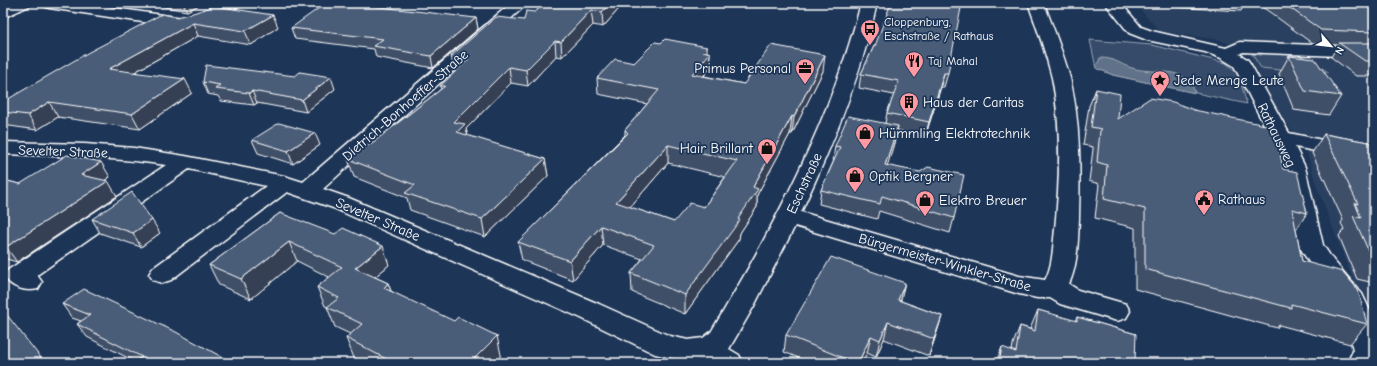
<svg xmlns="http://www.w3.org/2000/svg" width="1377" height="366" font-family="'Comic Neue',sans-serif">
<style>
.built{fill:#2a4161}
.green{fill:#364b69;stroke:#9aa5b4}
.water{fill:#617289;stroke:#a0aab8}
.lines{fill:none;stroke-linecap:round;stroke-linejoin:round}
.minor-casing{stroke:#fff;stroke-width:3}
.minor{fill:#1d3557;fill-rule:evenodd}
.wall{fill:#405068;stroke:#fff;fill-rule:evenodd}
.shaded-wall{fill:#344155;stroke:#fff}
.building{fill:#4a5d79;stroke:#fff;fill-rule:evenodd}
.labels{text-anchor:middle;stroke-width:3.5;stroke-linejoin:round;paint-order:stroke}
.far-poi-label{font-size:12px;fill:#fff;stroke:#1d3557;text-anchor:start}
.poi-label{font-size:14px;fill:#fff;stroke:#1d3557;text-anchor:start}
.street-label{font-size:14px;fill:#fff;stroke:#1d3557}
</style>
<rect width="100%" height="100%" fill="#1d3557"/>
<filter id="ink" filterUnits="userSpaceOnUse"><feTurbulence type="fractalNoise" baseFrequency=".025" numOctaves="2"/><feDisplacementMap in="SourceGraphic" scale="8" xChannelSelector="R" yChannelSelector="G"/><feConvolveMatrix kernelMatrix="1 2 1 2 8 2 1 2 1" color-interpolation-filters="sRGB"/></filter>
<g filter="url(#ink)">
<!-- built -->
<polygon class="built" points="1134,3 1374,3 1374,306 1355,285 1316,184 1307,152 1278,111 1247,51 1220,40 1160,31"/>
<!-- green -->
<g class="green">
<polygon points="1090,40 1152,45 1226,63 1238,74 1247,104 1113,75 1096,68"/>
<polygon points="1259,51 1292,52 1308,59 1328,72 1299,72 1261,68 1252,54 1262,55"/>
</g>
<!-- water -->
<path class="water" d="M1100,58C1116,58 1118,64 1132,68C1153,75 1188,64 1195,93L1113,75L1096,68Z"/>
<g class="lines">
<defs>
<g id="minor">
<polygon points="12,3 32,3 29,6 3,18 3,7"/>
<path d="M41,3H80L183,18L197,15L222,3H241L238,6C221,17 204,25 183,28L49,8L44,6Z"/>
<path d="M511,3H528L323,189L349,198L599,304L670,336L688,340L703,338L711,332C773,229 831,120 861,3H877C861,76 833,145 801,212L1019,276L1045,280C1053,266 1053,245 1055,229C1060,180 1062,127 1052,78C1046,53 1037,28 1028,3H1044C1053,28 1063,52 1070,78C1081,124 1080,172 1079,218C1078,240 1078,265 1069,284L1078,290L1126,304L1130,311L1126,318L1117,321L1060,304L1050,298H1037L1019,294L795,226L754,306L729,349L739,355L743,363H706L703,360L688,362L655,354L581,318L333,208L287,192L171,280L162,283L153,280L149,274L153,268L266,186L189,169L37,275L42,282L38,289C25,292 11,288 4,276L8,270L166,165C112,157 58,156 3,154V142L85,144L134,148L185,156L284,176L303,182Z"/>
<polygon points="1105,3 1121,3 1141,27 1152,31 1226,48 1240,42 1364,47 1370,48 1373,52 1370,56 1364,57 1243,52 1239,54 1247,59 1250,63 1289,133 1374,151 1374,163 1295,147 1305,167 1323,245 1333,260 1362,294 1374,319 1374,363 1347,363 1353,351 1348,323 1341,305 1315,272 1299,246 1283,167 1271,138 1234,66 1221,58 1205,52 1147,40 1129,33"/>
</g>
</defs>
<!-- minor casing -->
<use href="#minor" class="minor-casing"/>
<!-- minor -->
<use href="#minor" class="minor"/>
</g>
<!-- wall -->
<g class="wall">
<polygon points="146,3 203,3 187,11 147,4"/>
<polygon points="545,3 624,3 603,27 593,25 562,57 556,56 528,86 511,83 466,129 468,136 545,159 548,176 485,237 410,210 407,198 354,177 348,159 376,140 441,89 440,86 456,72 455,72 451,56 524,20 535,12"/>
<polygon points="1171,3 1245,3 1241,11 1171,7"/>
<polygon points="1256,3 1374,3 1374,76 1356,76 1331,57 1338,45 1313,44 1271,13"/>
<polygon points="177,17 278,27 251,45 198,36 135,72 192,93 140,129 58,117 37,130 3,125 3,102"/>
<polygon points="476,18 478,29 433,68 376,57 374,49 295,39 291,28"/>
<polygon points="874,46 948,73 944,87 941,87 925,137 897,130 895,140 887,165 954,218 950,233 879,211 877,219 819,204 821,190 834,160 833,160 835,146 885,123 887,113 894,95 859,88 861,74"/>
<path d="M707,52L710,53L709,69L704,76L744,84L823,71L792,134H790L757,195V207L740,233L739,239L685,314L632,292L631,273L642,259L603,245L573,280L522,260L518,242L625,135V130L647,104L598,94L597,78L634,63ZM668,163L725,177L704,207L674,222L630,207Z"/>
<polygon points="1289,56 1341,96 1329,115 1294,110 1279,74"/>
<polygon points="203,82 335,89 306,112 257,103 254,105 221,101 218,96 208,94"/>
<polygon points="1096,89 1118,119 1283,169 1307,213 1296,230 1302,261 1367,324 1350,344 1279,325 1277,328 1135,289 1135,228 1095,218 1099,184 1089,181 1093,149 1093,147 1083,145 1089,106"/>
<polygon points="1324,134 1374,143 1374,283 1357,279 1339,236 1344,229 1341,223 1343,220 1312,153"/>
<polygon points="252,140 320,145 293,164 258,153"/>
<polygon points="110,177 105,180 117,196 17,262 3,258 3,180 20,184"/>
<polygon points="280,213 389,265 375,277 388,283 391,291 501,355 494,363 365,363 354,358 346,338 350,334 335,327 327,307 325,306 317,287 329,277 297,261 251,299 219,285 209,265"/>
<polygon points="92,219 160,233 141,247 100,233"/>
<polygon points="901,299 901,301 942,316 937,332 929,356 884,339 876,357 867,353 862,363 811,363 784,352 786,335"/>
<polygon points="62,304 233,363 136,363 136,362 87,337 77,324 81,321 72,318"/>
<polygon points="1038,310 1075,321 1077,317 1136,334 999,363 1012,351 1013,344 1020,326 1030,329"/>
<polygon points="1002,347 999,363 996,363"/>
</g>
<!-- shaded-wall -->
<g class="shaded-wall">
<polygon points="183,3 203,3 187,11"/>
<polygon points="610,3 624,3 603,27 602,12"/>
<polygon points="591,10 593,25 562,57 561,42"/>
<polygon points="273,15 278,27 251,45 245,31"/>
<polygon points="476,18 478,29 433,68 431,56"/>
<polygon points="193,23 198,36 117,82 109,69"/>
<polygon points="555,41 556,56 528,86 526,70"/>
<polygon points="707,47 707,56 710,53 709,69 692,90 692,74 703,51"/>
<polygon points="825,55 823,71 792,134 794,117"/>
<polygon points="509,67 511,83 466,129 469,141 460,149 454,122"/>
<polygon points="944,73 941,87 925,137 929,122"/>
<polygon points="331,77 335,89 306,112 302,100"/>
<polygon points="185,79 192,93 140,129 132,114"/>
<polygon points="252,91 257,103 254,105 249,93"/>
<polygon points="49,102 58,117 37,130 28,115"/>
<polygon points="792,116 790,134 757,195 757,207 740,233 739,239 685,314 685,295 738,219 753,187"/>
<polygon points="898,126 895,140 883,180 885,165"/>
<polygon points="315,133 320,145 293,164 288,151"/>
<polygon points="668,145 668,163 618,221 616,202"/>
<polygon points="545,159 548,176 485,237 482,219"/>
<polygon points="101,162 110,177 90,190 81,175"/>
<polygon points="108,181 117,196 17,262 6,247"/>
<polygon points="152,220 160,233 141,247 133,233"/>
<polygon points="601,226 603,245 573,280 570,261"/>
<polygon points="289,242 297,261 251,299 241,279"/>
<polygon points="383,246 389,265 363,287 355,268"/>
<polygon points="388,283 395,303 384,288"/>
<polygon points="905,283 901,299 894,317 898,300"/>
<polygon points="942,316 937,332 929,356 934,339"/>
<polygon points="888,322 884,339 876,357 880,340"/>
<polygon points="497,336 501,355 494,363 470,363"/>
<polygon points="871,336 867,353 862,363 858,363"/>
</g>
<!-- building -->
<g class="building">
<polygon points="326,3 345,3 476,18 431,56 373,46 383,39 291,28"/>
<polygon points="545,3 610,3 602,12 591,10 561,42 555,41 526,70 509,67 454,122 465,124 457,132 545,159 482,219 405,193 415,185 348,159 376,140 445,86 440,86 469,59 451,56 496,17 524,20 526,11 535,12"/>
<polygon points="891,3 962,3 948,73 944,73 929,122 887,113 899,81 861,74 874,46 875,46"/>
<polygon points="1283,3 1374,3 1374,32 1321,30"/>
<polygon points="214,6 273,15 245,31 193,23 109,69 185,79 132,114 49,102 28,115 3,112 3,102 89,52 162,14 177,17 193,13"/>
<path d="M665,39L707,47L703,51L710,53L692,74L744,84L771,45L825,55L794,117L792,116L753,187L758,189L738,219L740,220L685,295L631,273L654,245L601,226L570,261L518,242L628,133L625,130L659,90L597,78L615,59L634,63L655,42L661,43ZM668,145L737,161L704,207L690,203L674,222L616,202Z"/>
<polygon points="1339,43 1374,43 1374,61 1365,61"/>
<polygon points="1289,56 1315,59 1341,96 1305,91"/>
<polygon points="206,65 295,76 300,72 331,77 302,100 252,91 249,93 215,89 220,85 203,82"/>
<polygon points="1096,89 1120,94 1118,119 1150,98 1173,102 1194,110 1275,127 1283,169 1297,172 1307,213 1292,209 1302,261 1343,272 1355,286 1360,297 1367,324 1291,304 1291,308 1145,269 1145,209 1104,199 1107,165 1097,162 1100,131 1102,129 1091,127"/>
<polygon points="848,116 898,126 885,165 920,172 928,167 964,175 954,218 882,196 880,204 821,190 840,147 835,146"/>
<polygon points="279,123 315,133 288,151 252,140"/>
<polygon points="1324,134 1374,143 1374,259 1372,259 1353,216 1361,218 1355,203 1358,204"/>
<polygon points="67,155 101,162 81,175 108,181 6,247 3,246 3,180 20,184"/>
<polygon points="132,192 152,220 133,233 92,219"/>
<polygon points="280,213 335,234 343,228 383,246 355,268 388,283 384,288 454,321 458,317 497,336 470,363 420,363 415,360 412,363 394,363 346,338 362,324 327,307 339,298 317,287 342,267 289,242 241,279 209,265"/>
<polygon points="831,257 905,283 898,300 942,316 934,339 888,322 880,340 871,336 858,363 856,363 786,335"/>
<polygon points="84,289 176,332 233,363 138,363 135,361 142,357 77,324 90,315 62,304"/>
<polygon points="3,310 45,363 3,363"/>
<polygon points="1038,310 1077,321 1077,317 1136,334 1135,361 1143,363 999,363 1002,347 1016,352 1020,326 1035,331"/>
</g>
</g>
<!-- icons -->
<defs>
<symbol id="bus-pin" viewBox="-11 -11 22 30"><path d="M0 17L-7.5 6A9.5 9.5 0 1 1 7.5 6Z" fill="#ff9aa2" stroke="#1d3557"/><path d="M-5-6H5V4H4V6H2V4H-2V6H-4V4H-5ZM-3.5-4V0h7V-4ZM-3.5 1.2v1.5H-2V1.2ZM2 1.2v1.5H3.5V1.2Z" fill="#111"/></symbol>
<symbol id="restaurant-pin" viewBox="-11 -11 22 30"><path d="M0 17L-7.5 6A9.5 9.5 0 1 1 7.5 6Z" fill="#ff9aa2" stroke="#1d3557"/><path d="M-5-6h1v4h1v-4h1v4h1v-4h1v5L-1.5 .5V6h-2V.5L-5-1ZM5-6V6H3V1.5H1.5Q1.5-4 5-6Z" fill="#111"/></symbol>
<symbol id="office-pin" viewBox="-11 -11 22 30"><path d="M0 17L-7.5 6A9.5 9.5 0 1 1 7.5 6Z" fill="#ff9aa2" stroke="#1d3557"/><path d="M-6-3h4V-5.5h4V-3h4V5H-6ZM-1-4.5V-3h2v-1.5ZM-6 0V1H6V0Z" fill="#111"/></symbol>
<symbol id="sight-pin" viewBox="-11 -11 22 30"><path d="M0 17L-7.5 6A9.5 9.5 0 1 1 7.5 6Z" fill="#ff9aa2" stroke="#1d3557"/><path d="M0-6L1.8-2.2L6-1.7L2.9 1.2L3.7 5.4L0 3.3L-3.7 5.4L-2.9 1.2L-6-1.7L-1.8-2.2Z" fill="#111"/></symbol>
<symbol id="building-pin" viewBox="-11 -11 22 30"><path d="M0 17L-7.5 6A9.5 9.5 0 1 1 7.5 6Z" fill="#ff9aa2" stroke="#1d3557"/><path d="M-4-6H4V6H1V3H-1V6H-4ZM-2.5-4.3h1.7v1.8h-1.7ZM.8-4.3h1.7v1.8H.8ZM-2.5-1h1.7V.8h-1.7ZM.8-1h1.7V.8H.8Z" fill="#111"/></symbol>
<symbol id="shop-pin" viewBox="-11 -11 22 30"><path d="M0 17L-7.5 6A9.5 9.5 0 1 1 7.5 6Z" fill="#ff9aa2" stroke="#1d3557"/><path d="M-5-2.5h2.3a2.7 3.5 0 0 1 5.4 0H5L5.5 6h-11ZM-1.5-2.5h3a1.5 2.3 0 0 0-3 0Z" fill="#111"/></symbol>
<symbol id="civic-pin" viewBox="-11 -11 22 30"><path d="M0 17L-7.5 6A9.5 9.5 0 1 1 7.5 6Z" fill="#ff9aa2" stroke="#1d3557"/><path d="M-.6-6.5H3V-4.5H.6V-3L4-1V1h2V6H-6V1h2V-1L-.6-3ZM-1.2 2.5V6h2.4V2.5Z" fill="#111"/></symbol>
</defs>
<g fill-rule="evenodd">
<use href="#bus-pin" x="859" y="18" width="22" height="30"/>
<use href="#restaurant-pin" x="903" y="50" width="22" height="30"/>
<use href="#office-pin" x="794" y="57" width="22" height="30"/>
<use href="#sight-pin" x="1149" y="69" width="22" height="30"/>
<use href="#building-pin" x="898" y="91" width="22" height="30"/>
<use href="#shop-pin" x="854" y="122" width="22" height="30"/>
<use href="#shop-pin" x="756" y="137" width="22" height="30"/>
<use href="#shop-pin" x="844" y="165" width="22" height="30"/>
<use href="#civic-pin" x="1193" y="188" width="22" height="30"/>
<use href="#shop-pin" x="914" y="189" width="22" height="30"/>
</g>
<g class="labels">
<!-- far-poi labels -->
<g class="far-poi-label">
<text x="884" y="26">Cloppenburg,<tspan x="884" dy="14">Eschstraße / Rathaus</tspan></text>
<text x="928" y="65">Taj Mahal</text>
</g>
<!-- poi labels -->
<g class="poi-label">
<text x="791" y="73" text-anchor="end">Primus Personal</text>
<text x="1174" y="85">Jede Menge Leute</text>
<text x="923" y="107">Haus der Caritas</text>
<text x="879" y="138">Hümmling Elektrotechnik</text>
<text x="753" y="153" text-anchor="end">Hair Brillant</text>
<text x="869" y="181">Optik Bergner</text>
<text x="1218" y="204">Rathaus</text>
<text x="939" y="205">Elektro Breuer</text>
</g>
<!-- street labels -->
<g class="street-label">
<text transform="translate(405 105) rotate(-41)" y="5">Dietrich-Bonhoeffer-Straße</text>
<text transform="translate(1277 135) rotate(64)" y="5">Rathausweg</text>
<text transform="translate(63 151) rotate(2)" y="5">Sevelter Straße</text>
<text transform="translate(804 183) rotate(-65)" y="5">Eschstraße</text>
<text transform="translate(378 219) rotate(23)" y="5">Sevelter Straße</text>
<text transform="translate(945 262) rotate(16)" y="5">Bürgermeister-Winkler-Straße</text>
</g>
</g>
<!-- margin -->
<rect width="1377" height="366" fill="none" stroke="#1d3557" stroke-width="16"/>
<rect x="8" y="8" width="1361" height="350" fill="none" stroke="#fff" stroke-width="1.5" filter="url(#ink)"/>
<!-- north arrow -->
<g transform="translate(1331 46) rotate(118)" stroke="#1d3557" stroke-width="3" paint-order="stroke">
<path d="M0-3L7 15L0 10L-7 15Z" fill="#ffffff"/>
<text y="-6" font-size="11" font-weight="bold" text-anchor="middle" fill="#ffffff">N</text>
</g>
</svg>
